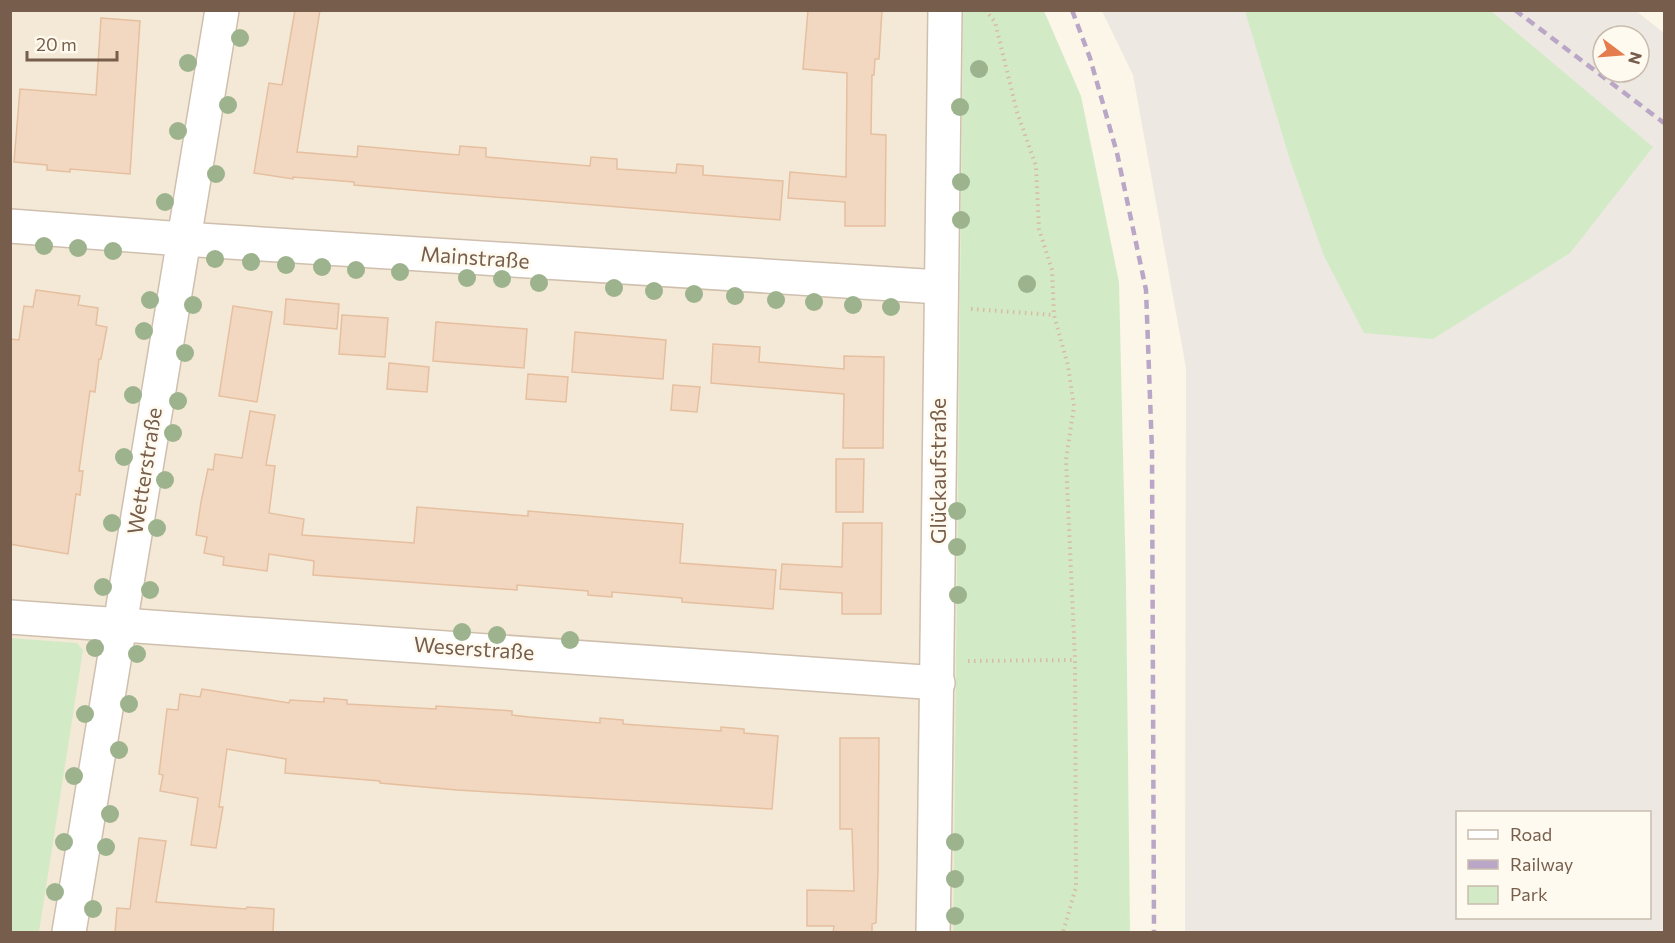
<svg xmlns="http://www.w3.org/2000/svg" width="1675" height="943" font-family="Commissioner,sans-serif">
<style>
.residential{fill:#f4e9d6}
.industrial{fill:#ede8e1;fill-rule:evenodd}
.green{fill:#d2ebc6}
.building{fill:#f2d8c0;stroke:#e5bfa0;stroke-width:1.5}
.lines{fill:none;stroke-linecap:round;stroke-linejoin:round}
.minor-casing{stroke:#cfbfae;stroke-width:36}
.path{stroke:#d7bba2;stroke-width:4;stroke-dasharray:1.5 4.5;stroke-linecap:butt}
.minor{stroke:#fff;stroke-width:33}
.rail{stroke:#baa6c7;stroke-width:4.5;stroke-dasharray:9 6;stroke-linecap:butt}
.tree{fill:#9db38d}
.labels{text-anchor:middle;stroke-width:5;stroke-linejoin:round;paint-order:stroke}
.street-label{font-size:21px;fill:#775e4c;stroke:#fffaef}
</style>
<rect width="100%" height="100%" fill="#fcf6e8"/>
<!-- residential -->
<polygon class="residential" points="10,11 963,11 953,932 11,932"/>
<!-- industrial -->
<path class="industrial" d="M1635,10L1664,33V932H1185L1186,368L1133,75L1102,11ZM1603,36H1639V72H1603ZM1458,812H1650V918H1458Z"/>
<!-- green -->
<g class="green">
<polygon points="963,11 1044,11 1081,96 1119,282 1126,583 1130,932 953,932"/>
<polygon points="1245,11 1491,11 1653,147 1570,253 1433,339 1364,333 1324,256 1290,160"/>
<polygon points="10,638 77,643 83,650 39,932 11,932"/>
</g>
<!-- building -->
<g class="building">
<polygon points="295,10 320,10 297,152 357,157 358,146 459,155 460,146 486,148 486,157 590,166 591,157 617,159 617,169 676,173 677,164 703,166 703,175 783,181 780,220 445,193 354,185 354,182 293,177 293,179 254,173 269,83 282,85"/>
<polygon points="808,10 882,10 879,59 875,59 874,75 872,75 871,134 886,135 885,226 845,226 845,202 788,198 790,172 846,177 847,73 803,69"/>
<polygon points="101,18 140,21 130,174 70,169 70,172 47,170 47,165 14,162 20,89 96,95"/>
<polygon points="36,290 80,296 78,305 98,308 96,325 107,327 101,359 99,359 95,392 90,391 79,471 83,471 80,495 76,494 68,554 10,544 10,339 19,340 24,306 33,307"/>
<polygon points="286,299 339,304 337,329 284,324"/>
<polygon points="233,306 272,312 257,402 219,396"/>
<polygon points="342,315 388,318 385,357 339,354"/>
<polygon points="436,322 527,329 524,368 433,361"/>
<polygon points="575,332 666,340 663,379 572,372"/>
<polygon points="713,344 760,347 759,362 844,369 844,356 884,357 883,448 843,448 844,394 711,383"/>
<polygon points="389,363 429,367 427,392 387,389"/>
<polygon points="528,374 568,377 566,402 526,399"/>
<polygon points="673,385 700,387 697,412 671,410"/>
<polygon points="250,411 275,415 266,465 275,466 269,513 304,519 302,535 414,543 417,507 528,516 528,511 683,524 680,563 776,570 773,609 682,602 682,598 612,592 612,597 588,595 588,591 517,585 517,590 313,575 314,561 269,554 267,571 223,565 224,557 204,553 207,537 196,535 201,502 208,469 213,470 215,454 242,458"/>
<polygon points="836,459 864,459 863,512 836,512"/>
<polygon points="843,523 882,523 881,614 842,614 842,593 780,589 782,564 842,567"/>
<polygon points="202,689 289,703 290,700 324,702 324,698 347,700 347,704 436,709 436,706 512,711 512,715 529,717 600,723 600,718 623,720 623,724 721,731 721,727 744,729 744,733 778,736 772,809 457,790 380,783 380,781 285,773 286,759 227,749 219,807 223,807 216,848 191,845 198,798 160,791 163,775 159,774 167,709 178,710 180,694 200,697"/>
<polygon points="840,738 879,738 878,869 876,923 872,924 872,933 833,933 834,926 807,926 807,890 854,891 852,829 840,829"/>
<polygon points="139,838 166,841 156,902 246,909 247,907 274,909 273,933 115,933 117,908 130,909"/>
</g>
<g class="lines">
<defs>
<g id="minor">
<polyline points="10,226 183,239 940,287"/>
<polyline points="10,617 938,683"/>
<polyline points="69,932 222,10"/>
<path d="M933,932C939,625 939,318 945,10"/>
</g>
</defs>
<!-- minor casing -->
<use href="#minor" class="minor-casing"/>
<!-- path -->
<g class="path">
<polyline points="985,10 995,22 1017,112 1036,166 1039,229 1052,270 1054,315 1068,366 1074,406 1066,460 1075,660 1076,887 1063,932"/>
<polyline points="971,309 1054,315"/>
<polyline points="968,661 1075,660"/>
</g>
<!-- minor -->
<use href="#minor" class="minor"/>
<!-- rail -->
<g class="rail">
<polyline points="1072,10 1090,58 1117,153 1146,290 1152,451 1154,932"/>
<polyline points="1515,10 1664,123"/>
</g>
</g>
<!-- trees -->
<g class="tree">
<circle cx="240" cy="38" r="9"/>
<circle cx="188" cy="63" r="9"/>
<circle cx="979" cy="69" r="9"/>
<circle cx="228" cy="105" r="9"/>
<circle cx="960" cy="107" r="9"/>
<circle cx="178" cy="131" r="9"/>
<circle cx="216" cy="174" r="9"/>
<circle cx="961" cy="182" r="9"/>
<circle cx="165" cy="202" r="9"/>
<circle cx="961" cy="220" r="9"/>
<circle cx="44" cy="246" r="9"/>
<circle cx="78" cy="248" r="9"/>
<circle cx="113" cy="251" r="9"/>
<circle cx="215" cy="259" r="9"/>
<circle cx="251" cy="262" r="9"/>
<circle cx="286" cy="265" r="9"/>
<circle cx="322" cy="267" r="9"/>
<circle cx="356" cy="270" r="9"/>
<circle cx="400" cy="272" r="9"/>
<circle cx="467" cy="278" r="9"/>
<circle cx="502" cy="279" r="9"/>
<circle cx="539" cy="283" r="9"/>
<circle cx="1027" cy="284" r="9"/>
<circle cx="614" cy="288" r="9"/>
<circle cx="654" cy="291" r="9"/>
<circle cx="694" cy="294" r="9"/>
<circle cx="735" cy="296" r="9"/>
<circle cx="150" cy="300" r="9"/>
<circle cx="776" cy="300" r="9"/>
<circle cx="814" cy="302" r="9"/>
<circle cx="193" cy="305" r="9"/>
<circle cx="853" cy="305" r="9"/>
<circle cx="891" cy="307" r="9"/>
<circle cx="144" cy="331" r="9"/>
<circle cx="185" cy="353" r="9"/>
<circle cx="133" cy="395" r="9"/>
<circle cx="178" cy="401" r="9"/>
<circle cx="173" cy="433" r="9"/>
<circle cx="124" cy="457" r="9"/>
<circle cx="165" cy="480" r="9"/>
<circle cx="957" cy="511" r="9"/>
<circle cx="112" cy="523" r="9"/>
<circle cx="157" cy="528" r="9"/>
<circle cx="957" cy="547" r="9"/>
<circle cx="103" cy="587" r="9"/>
<circle cx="150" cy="590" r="9"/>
<circle cx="958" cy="595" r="9"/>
<circle cx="462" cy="632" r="9"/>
<circle cx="497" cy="635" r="9"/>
<circle cx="570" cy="640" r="9"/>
<circle cx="95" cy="648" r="9"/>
<circle cx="137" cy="654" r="9"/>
<circle cx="129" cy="704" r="9"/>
<circle cx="85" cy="714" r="9"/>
<circle cx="119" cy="750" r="9"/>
<circle cx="74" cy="776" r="9"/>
<circle cx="110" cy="814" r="9"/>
<circle cx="64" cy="842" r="9"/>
<circle cx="955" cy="842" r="9"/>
<circle cx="106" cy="847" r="9"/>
<circle cx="955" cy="879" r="9"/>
<circle cx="55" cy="892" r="9"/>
<circle cx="93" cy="909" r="9"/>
<circle cx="955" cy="916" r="9"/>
</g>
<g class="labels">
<!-- street labels -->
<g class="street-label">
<text transform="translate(475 258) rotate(4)" y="7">Mainstraße</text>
<text transform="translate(145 471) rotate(-81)" y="7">Wetterstraße</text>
<text transform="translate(939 471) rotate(-90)" y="7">Glückaufstraße</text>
<text transform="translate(474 649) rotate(4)" y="7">Weserstraße</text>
</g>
</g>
<!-- border -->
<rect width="1675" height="943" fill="none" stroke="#775e4c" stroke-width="24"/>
<!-- legend -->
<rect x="1456" y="811" width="195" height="108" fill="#fffaef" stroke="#c9bcae" stroke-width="1.5"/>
<rect x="1468" y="830" width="30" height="9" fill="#ffffff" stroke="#c9bcae" stroke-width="1.5"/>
<text x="1510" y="841" font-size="18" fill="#775e4c">Road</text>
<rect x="1468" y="860" width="30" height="9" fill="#baa6c7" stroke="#c9bcae" stroke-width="1.5"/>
<text x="1510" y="871" font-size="18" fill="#775e4c">Railway</text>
<rect x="1468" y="886" width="30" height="18" fill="#d2ebc6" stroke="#c9bcae" stroke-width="1.5"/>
<text x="1510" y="901" font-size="18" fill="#775e4c">Park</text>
<!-- north arrow -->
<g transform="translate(1621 54) rotate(106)"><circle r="28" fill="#fffaef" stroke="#c9bcae" stroke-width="1.5"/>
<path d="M0-4.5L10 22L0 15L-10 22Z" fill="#e57c4e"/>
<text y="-9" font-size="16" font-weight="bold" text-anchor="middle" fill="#775e4c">N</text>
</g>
<!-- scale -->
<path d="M27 51v9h90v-9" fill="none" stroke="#775e4c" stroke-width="3"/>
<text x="36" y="51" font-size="18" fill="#775e4c" stroke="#fffaef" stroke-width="4.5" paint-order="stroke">20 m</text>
</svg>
